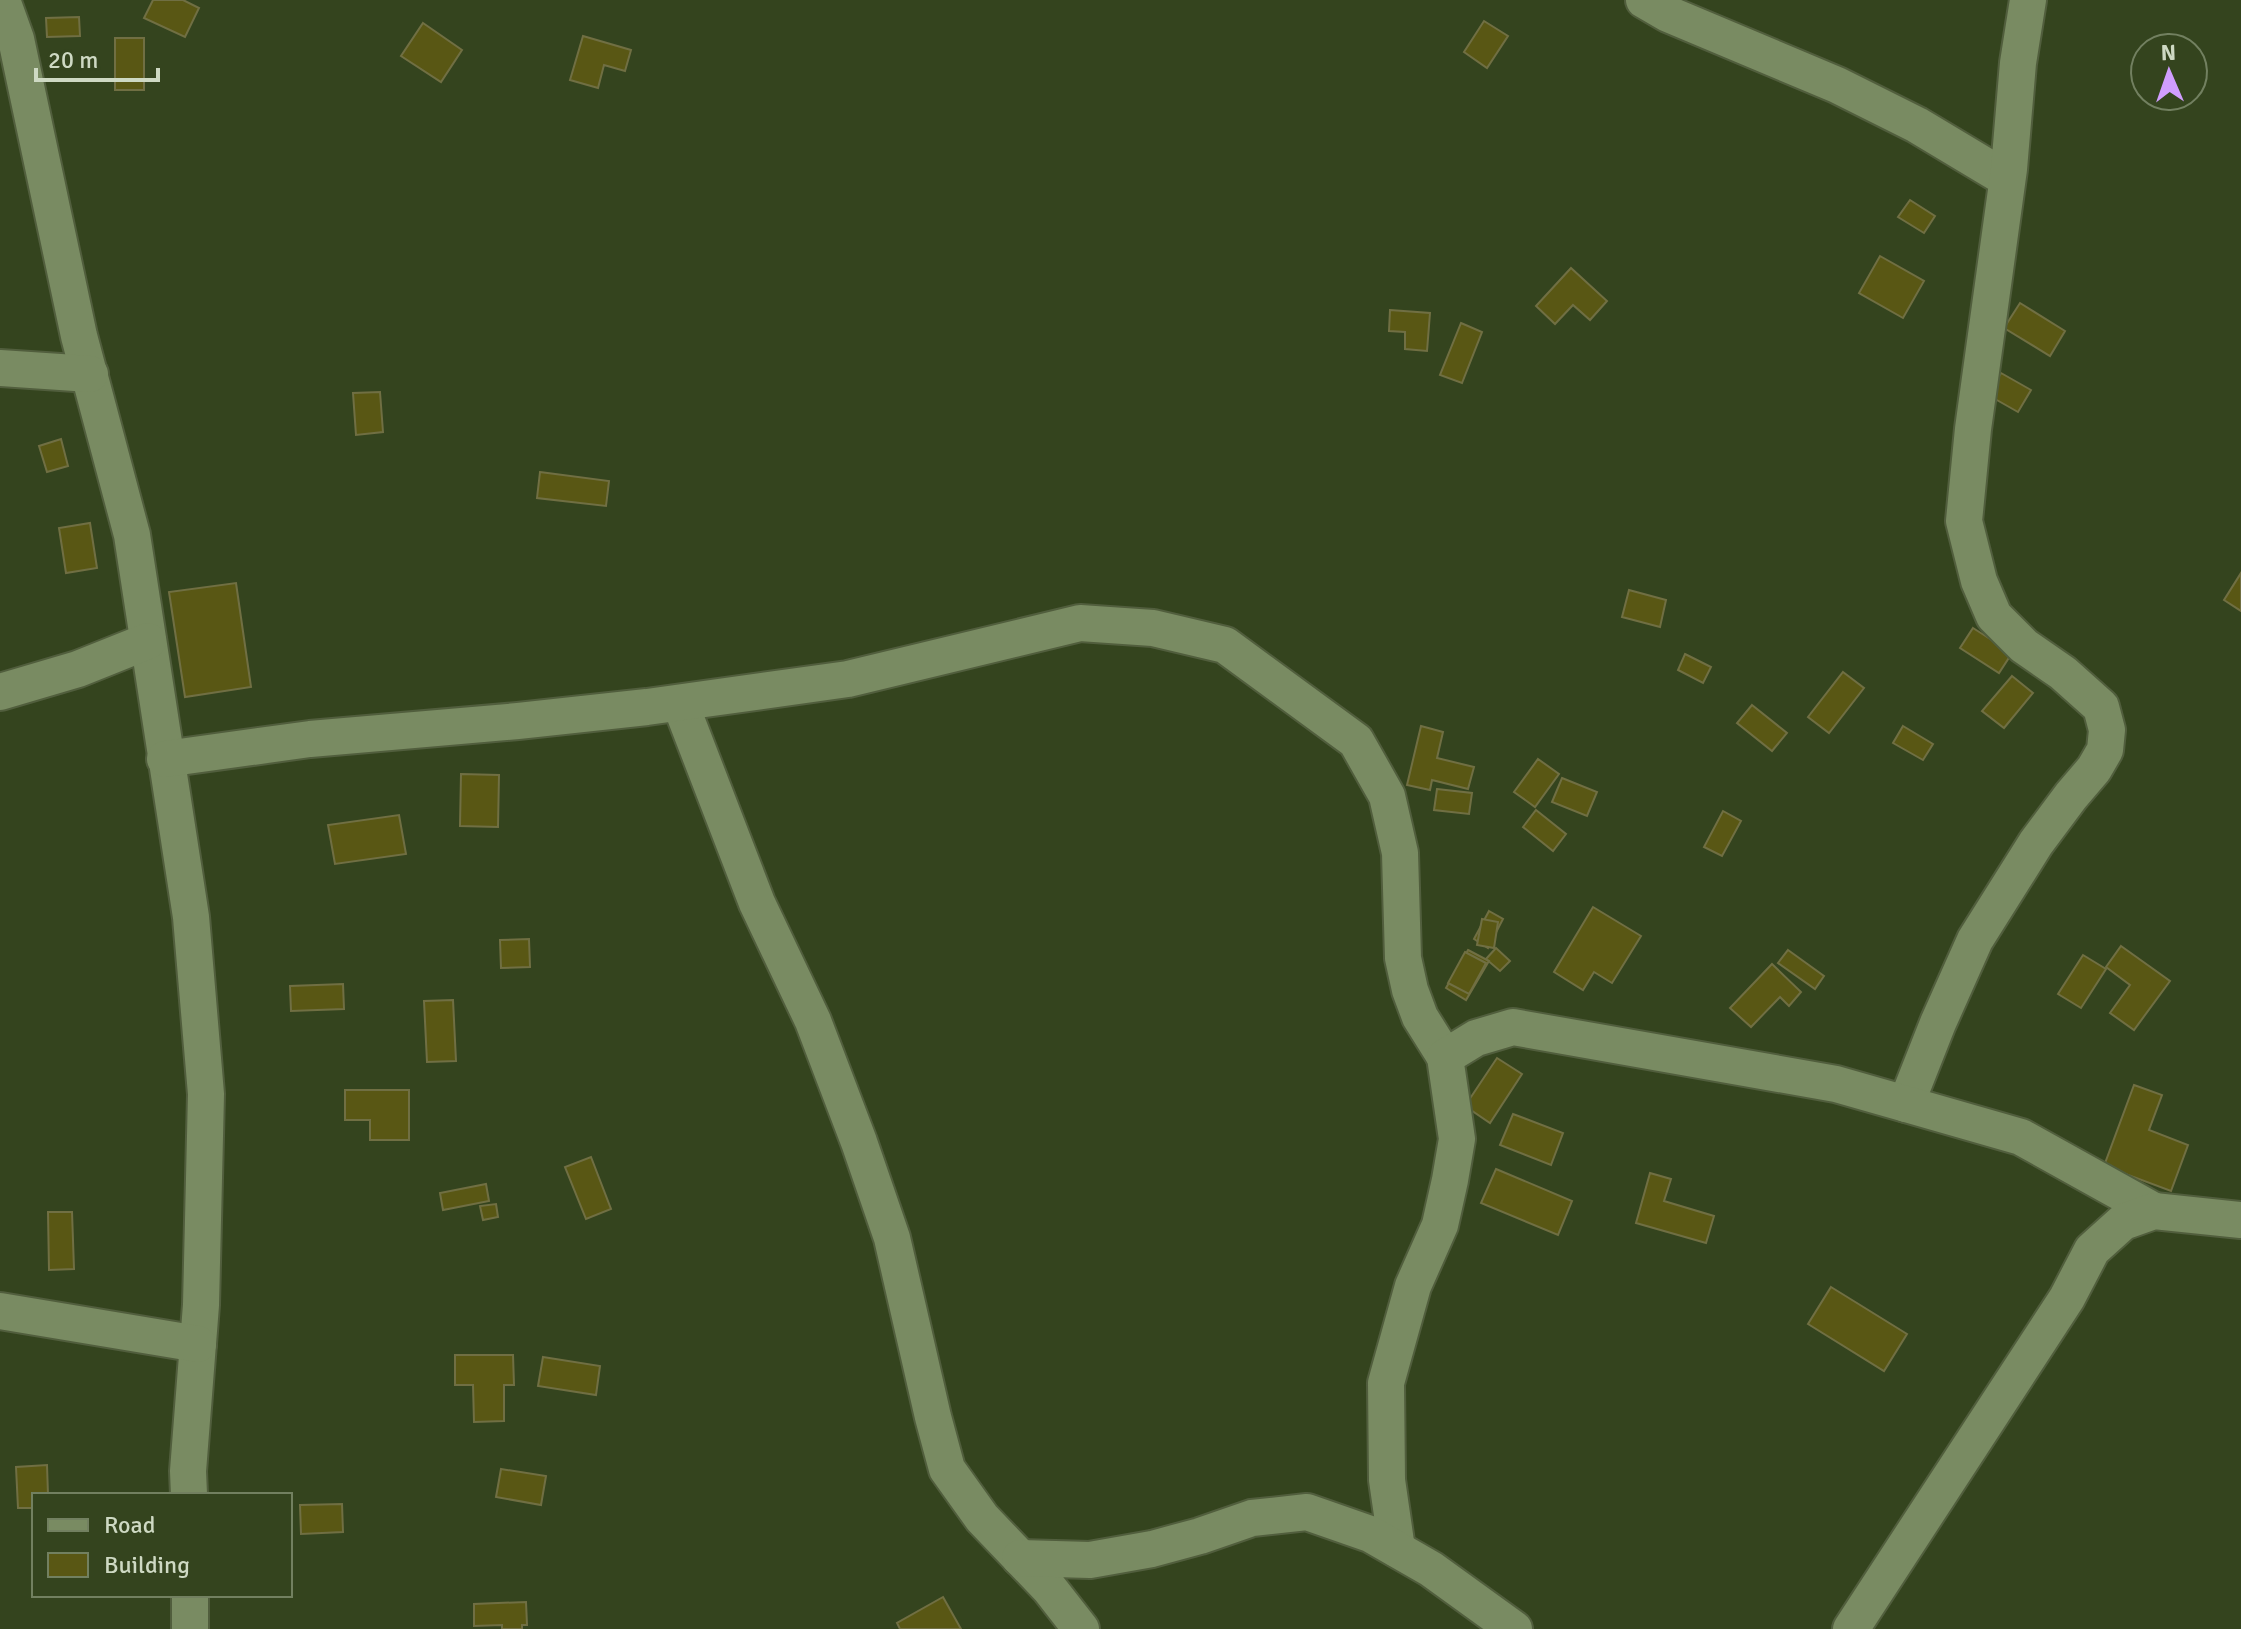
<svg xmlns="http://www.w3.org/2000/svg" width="2241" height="1629" font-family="Signika,sans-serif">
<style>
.building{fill:#595714;stroke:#706f43;stroke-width:2}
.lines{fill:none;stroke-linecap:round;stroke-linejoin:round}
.minor-casing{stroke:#515e3d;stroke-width:40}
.minor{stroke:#798b62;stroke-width:36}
</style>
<rect width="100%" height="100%" fill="#34441e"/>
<!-- building -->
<g class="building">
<polygon points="153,0 183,0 199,8 185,37 144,18"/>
<polygon points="79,17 80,36 47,37 46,18"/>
<polygon points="1484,21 1508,36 1487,68 1464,52"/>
<polygon points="423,23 462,50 441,82 401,56"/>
<polygon points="583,36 631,50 625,71 604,65 598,88 570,80"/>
<rect x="115" y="38" width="29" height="52"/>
<polygon points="1910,200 1935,216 1924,233 1898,217"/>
<polygon points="1880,256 1924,281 1903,318 1859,293"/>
<polygon points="1571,268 1607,301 1590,320 1573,305 1555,324 1536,306"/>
<polygon points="2020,303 2065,331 2050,356 2004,328"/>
<polygon points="1390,310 1430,313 1427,351 1405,349 1405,332 1389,331"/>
<polygon points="1461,323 1482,332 1462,383 1440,375"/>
<polygon points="2001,373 2031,390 2018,412 1988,395"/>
<polygon points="380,392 383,432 356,435 353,393"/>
<polygon points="61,439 68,466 47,472 39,446"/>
<polygon points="540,472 609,481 606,506 537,498"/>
<polygon points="90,523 97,568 66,573 59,528"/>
<polygon points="2241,573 2241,611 2224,600"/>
<polygon points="236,583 251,687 185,697 169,592"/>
<polygon points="1629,590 1666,600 1660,627 1622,617"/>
<polygon points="1973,628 2012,653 1999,673 1960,648"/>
<polygon points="1685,654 1711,667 1703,683 1678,670"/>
<polygon points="1843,672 1864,688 1829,733 1808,717"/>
<polygon points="2012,676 2033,693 2004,728 1982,711"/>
<polygon points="1752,705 1787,733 1772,751 1737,723"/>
<polygon points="1421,726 1443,732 1437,758 1474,767 1468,789 1432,780 1430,790 1407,785"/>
<polygon points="1903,726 1933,744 1923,760 1893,743"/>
<polygon points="1538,759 1559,774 1535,807 1514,792"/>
<polygon points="461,774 499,775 498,827 460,826"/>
<polygon points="1562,778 1597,792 1587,816 1552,802"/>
<polygon points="1437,789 1472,793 1469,814 1434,810"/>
<polygon points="1536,810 1566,834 1553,851 1523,827"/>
<polygon points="1723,811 1741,821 1722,856 1704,847"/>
<polygon points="399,815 406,854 335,864 328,825"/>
<polygon points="1593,907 1641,936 1612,983 1594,972 1583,990 1554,972"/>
<polygon points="1489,911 1503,919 1488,948 1474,939"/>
<polygon points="1482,919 1498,922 1494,948 1477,945"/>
<polygon points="529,939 530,967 501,968 500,940"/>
<polygon points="2121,946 2170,981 2134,1030 2110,1013 2130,985 2106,967"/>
<polygon points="1496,948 1510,961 1500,971 1486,959"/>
<polygon points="1468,950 1489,961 1466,1000 1446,988"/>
<polygon points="1788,950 1824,976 1815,989 1778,963"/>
<polygon points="1465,952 1486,963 1469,994 1448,983"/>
<polygon points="2083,955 2106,969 2081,1008 2058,994"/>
<polygon points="1772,964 1801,992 1789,1006 1780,997 1751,1027 1730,1008"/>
<polygon points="343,984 344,1009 291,1011 290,986"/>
<polygon points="453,1000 456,1061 427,1062 424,1001"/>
<polygon points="1497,1058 1522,1074 1490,1123 1465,1106"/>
<polygon points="2134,1085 2162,1095 2149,1130 2188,1145 2171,1191 2104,1166"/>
<polygon points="345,1090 409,1090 409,1140 370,1140 370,1120 345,1120"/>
<polygon points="1513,1114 1563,1133 1551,1165 1500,1145"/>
<polygon points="591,1157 611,1209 586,1219 565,1167"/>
<polygon points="1496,1169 1572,1201 1558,1235 1481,1203"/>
<polygon points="1650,1173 1671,1179 1664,1201 1714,1216 1706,1243 1636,1223"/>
<polygon points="486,1184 489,1201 443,1210 440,1193"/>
<polygon points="496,1204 498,1217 483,1220 480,1206"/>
<polygon points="48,1212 72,1212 74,1269 49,1270"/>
<polygon points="1831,1287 1907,1334 1884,1371 1808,1324"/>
<polygon points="455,1355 513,1355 514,1385 504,1385 504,1421 474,1422 473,1385 455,1385"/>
<polygon points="543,1357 600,1366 596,1395 538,1386"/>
<polygon points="47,1465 48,1495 34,1495 34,1508 18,1508 16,1467"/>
<polygon points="501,1469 546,1476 541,1505 496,1497"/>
<polygon points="342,1504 343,1532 301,1534 300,1505"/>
<polygon points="943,1597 961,1629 900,1629 897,1623"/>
<polygon points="526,1602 527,1625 522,1625 522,1629 502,1629 502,1625 474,1626 474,1604"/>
</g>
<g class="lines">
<defs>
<g id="minor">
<polyline points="2,0 16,39 79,336 132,535 191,917 206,1094 201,1305 188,1471 189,1495"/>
<polyline points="1644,0 1668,14 1837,85 1917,125 2007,179"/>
<polyline points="0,368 90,374"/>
<polyline points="0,692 78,669 148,641"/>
<polyline points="680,703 757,903 813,1021 859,1142 892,1238 933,1417 947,1469 982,1518 1049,1588 1081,1629"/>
<polyline points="165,759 310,739 518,721 647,707 848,679 1080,623 1153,628 1225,645 1356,741 1387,796 1400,853 1403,958 1410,990 1420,1017 1445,1057"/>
<polyline points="1906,1104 1938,1023 1975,940 2036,843 2071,796 2094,769 2105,750 2107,730 2101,707 2063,673 2024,646 1994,616 1979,581 1964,521 1973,429 2009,169 2018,63 2028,0"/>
<polyline points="0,1311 198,1344"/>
<polyline points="1397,1549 1387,1480 1386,1383 1413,1286 1440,1225 1450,1180 1457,1139 1445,1057 1476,1038 1513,1027 1836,1084 1906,1104 2021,1137 2154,1211"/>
<polyline points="1020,1558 1090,1560 1152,1549 1200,1536 1252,1518 1307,1512 1370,1534 1431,1569 1514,1629"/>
<polyline points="190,1595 190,1629"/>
<polyline points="1851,1629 2067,1298 2092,1250 2123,1222 2154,1211 2241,1220"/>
</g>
</defs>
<!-- minor casing -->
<use href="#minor" class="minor-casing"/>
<!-- minor -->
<use href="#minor" class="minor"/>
</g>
<!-- legend -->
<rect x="32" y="1493" width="260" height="104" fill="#34441e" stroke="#728060" stroke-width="2"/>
<rect x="48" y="1519" width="40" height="12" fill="#798b62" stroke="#728060" stroke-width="2"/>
<text x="104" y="1533" font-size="24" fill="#ced9c3">Road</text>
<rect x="48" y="1553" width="40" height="24" fill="#595714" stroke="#728060" stroke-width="2"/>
<text x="104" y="1573" font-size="24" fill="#ced9c3">Building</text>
<!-- north arrow -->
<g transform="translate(2169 72) rotate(358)"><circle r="38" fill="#34441e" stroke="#728060" stroke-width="2"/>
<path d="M0-6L14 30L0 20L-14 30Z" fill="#d09dfe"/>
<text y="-12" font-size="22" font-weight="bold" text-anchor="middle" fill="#ced9c3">N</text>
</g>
<!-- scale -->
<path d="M36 68v12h122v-12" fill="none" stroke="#ced9c3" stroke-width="4"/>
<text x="48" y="68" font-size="24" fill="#ced9c3" stroke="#34441e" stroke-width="6" paint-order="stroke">20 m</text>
</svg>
